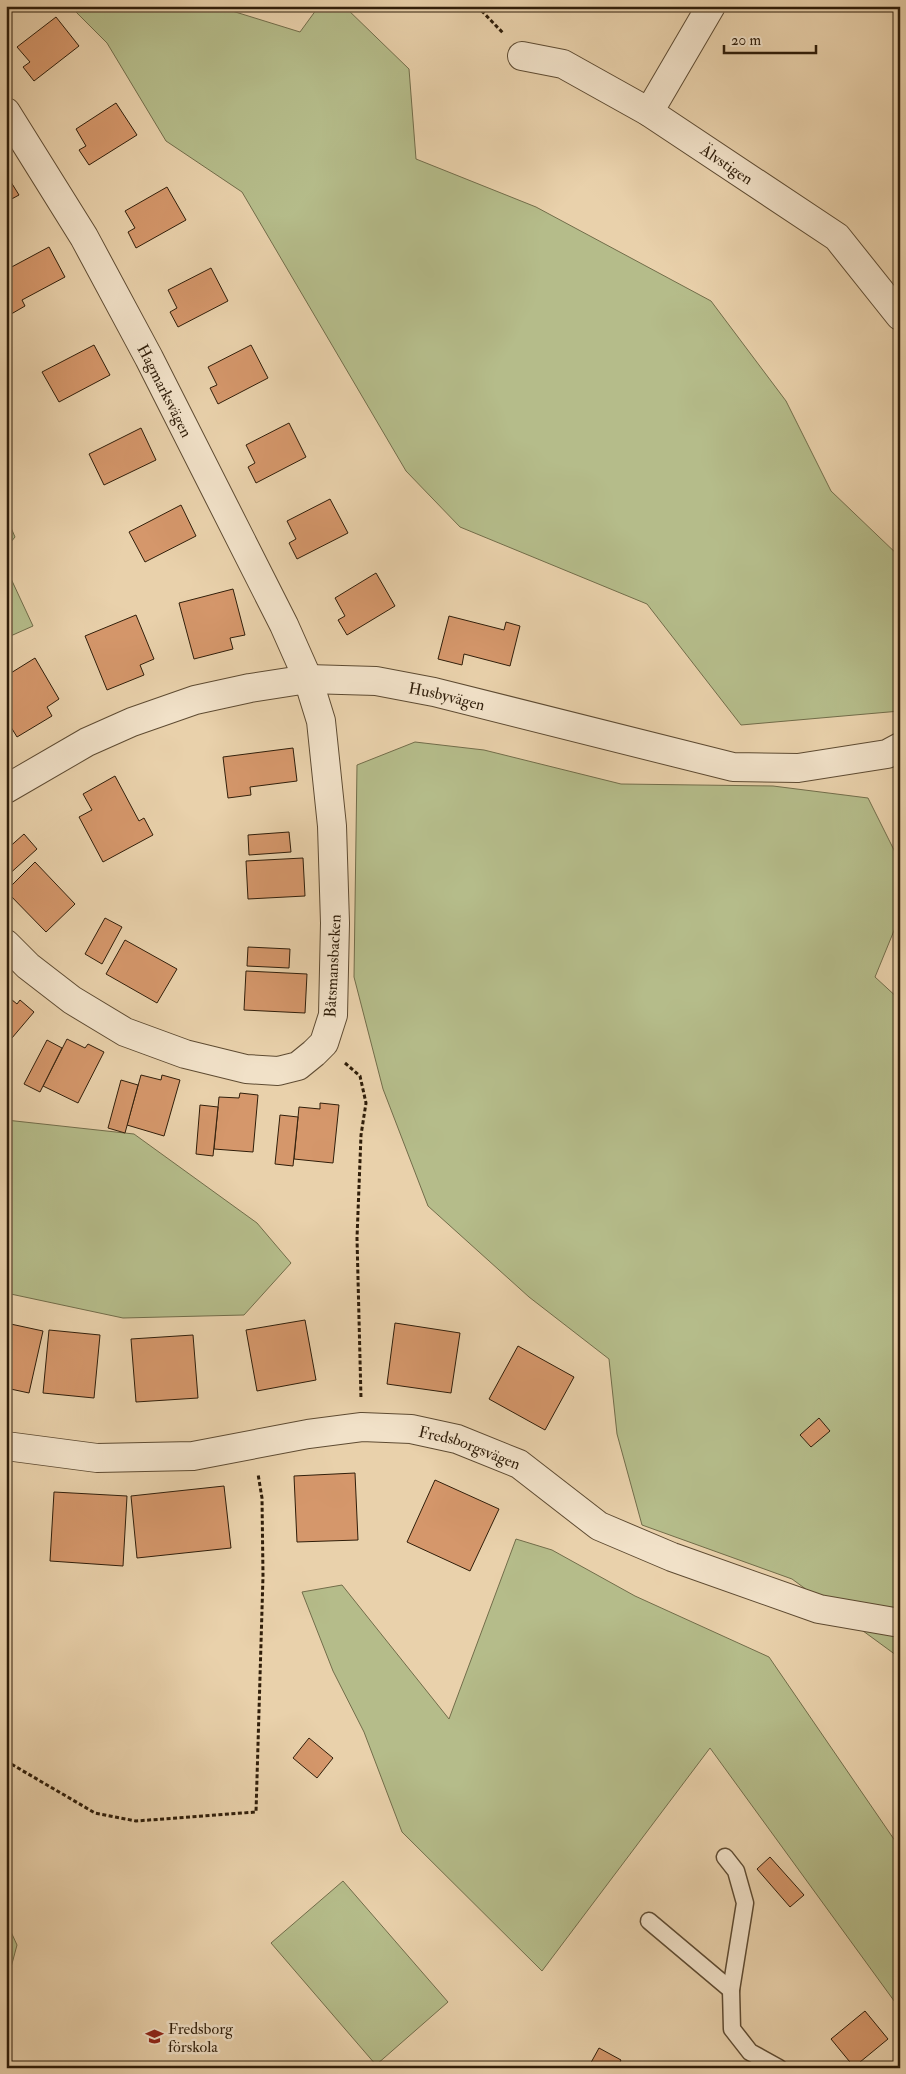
<svg xmlns="http://www.w3.org/2000/svg" width="906" height="2074" font-family="'IM FELL Double Pica',serif">
<style>
.green{fill:#b5bc8a;stroke:#726d4a}
.building{fill:#d5976b;stroke:#301e0a}
.lines{fill:none;stroke-linecap:round;stroke-linejoin:round}
.lane-casing{stroke:#5e4b32;stroke-width:19}
.street-casing{stroke:#5e4b32;stroke-width:30}
.path{stroke:#301e0a;stroke-width:3;stroke-dasharray:4 2.5;stroke-linecap:butt}
.lane{stroke:#f1e1c8;stroke-width:16}
.street{stroke:#f1e1c8;stroke-width:28}
.labels{text-anchor:middle;stroke-width:5;stroke-linejoin:round;paint-order:stroke}
.street-label{font-size:16px;fill:#301e0a;stroke:#f1e1c8}
.poi-label{font-size:16px;fill:#301e0a;stroke:#f1e1c8;text-anchor:start}
</style>
<rect width="100%" height="100%" fill="#e9d1ab"/>
<filter id="stains"><feTurbulence type="fractalNoise" baseFrequency=".004" numOctaves="4"/><feColorMatrix values="0 0 0 0 .2 0 0 0 0 .09 0 0 0 0 .02 0 0 0 .5 -.17"/></filter>
<radialGradient id="worn" r=".72"><stop offset=".6" stop-color="#630" stop-opacity="0"/><stop offset="1" stop-color="#630" stop-opacity=".3"/></radialGradient>
<!-- green -->
<g class="green">
<polygon points="70,6 216,6 300,32 319,6 344,6 409,69 416,159 536,207 711,301 786,401 831,491 900,557 900,711 741,725 647,604 460,527 406,471 242,192 166,141 107,43"/>
<polygon points="6,516 15,537 6,548"/>
<polygon points="6,568 33,626 6,638"/>
<polygon points="415,742 484,750 621,784 773,786 868,798 900,862 900,916 875,977 900,1000 900,1658 792,1579 642,1525 617,1434 609,1359 529,1297 428,1206 383,1089 354,977 357,765"/>
<polygon points="6,1120 134,1134 257,1223 291,1263 244,1315 123,1318 6,1293"/>
<polygon points="516,1539 552,1550 635,1596 769,1657 900,1848 900,2009 710,1748 542,1971 402,1832 364,1732 333,1671 302,1592 342,1585 449,1719"/>
<polygon points="343,1881 448,2002 376,2065 271,1943"/>
<polygon points="6,1921 17,1945 6,1986"/>
</g>
<!-- building -->
<g class="building">
<polygon points="56,17 79,46 34,81 23,67 30,62 17,47"/>
<polygon points="116,103 137,135 89,165 79,150 86,146 76,129"/>
<polygon points="6,174 19,195 6,202"/>
<polygon points="167,187 186,220 136,248 128,232 135,228 125,211"/>
<polygon points="49,247 65,277 22,300 25,306 6,317 6,270"/>
<polygon points="211,268 228,301 178,327 170,312 177,308 168,290"/>
<polygon points="94,345 110,375 59,402 42,372"/>
<polygon points="251,345 268,378 218,404 210,388 217,385 208,367"/>
<polygon points="289,423 306,457 256,483 248,467 255,463 246,445"/>
<polygon points="141,428 156,460 104,485 89,454"/>
<polygon points="330,499 348,533 297,559 289,543 296,539 287,521"/>
<polygon points="181,505 196,536 145,562 129,532"/>
<polygon points="376,573 395,606 347,635 338,620 345,616 335,598"/>
<polygon points="233,589 245,635 230,638 233,649 194,659 179,603"/>
<polygon points="136,615 154,659 140,665 144,675 107,690 85,636"/>
<polygon points="449,616 504,630 506,622 520,626 510,666 464,654 462,665 438,659"/>
<polygon points="35,658 59,699 47,707 52,716 17,737 6,719 6,676"/>
<polygon points="293,748 297,781 250,787 251,795 228,798 223,757"/>
<polygon points="115,776 139,821 144,818 153,835 103,862 79,817 92,810 83,794"/>
<polygon points="289,832 291,852 249,855 248,835"/>
<polygon points="24,834 37,849 6,877 6,850"/>
<polygon points="303,858 305,896 248,899 246,861"/>
<polygon points="35,862 75,904 46,932 6,891"/>
<polygon points="105,918 122,927 102,964 85,954"/>
<polygon points="125,940 177,969 157,1003 106,974"/>
<polygon points="248,947 290,949 289,968 247,966"/>
<polygon points="246,971 307,974 305,1013 244,1010"/>
<polygon points="6,995 17,1004 20,1000 34,1012 6,1045"/>
<polygon points="67,1039 85,1048 88,1044 104,1052 78,1103 43,1086"/>
<polygon points="47,1040 62,1048 40,1092 24,1084"/>
<polygon points="141,1075 161,1080 162,1075 180,1080 164,1136 127,1125"/>
<polygon points="121,1080 138,1085 125,1133 108,1128"/>
<polygon points="240,1093 258,1095 253,1152 214,1149 219,1097 239,1098"/>
<polygon points="320,1103 339,1105 333,1163 294,1159 299,1107 320,1109"/>
<polygon points="200,1105 218,1107 213,1156 196,1154"/>
<polygon points="280,1115 298,1117 293,1166 275,1164"/>
<polygon points="305,1320 316,1380 257,1391 246,1330"/>
<polygon points="6,1323 43,1331 29,1393 6,1388"/>
<polygon points="395,1323 460,1333 451,1393 387,1384"/>
<polygon points="49,1330 100,1335 94,1398 43,1393"/>
<polygon points="193,1335 198,1398 136,1402 131,1339"/>
<polygon points="518,1346 574,1377 545,1430 489,1399"/>
<polygon points="819,1418 830,1431 811,1447 800,1435"/>
<polygon points="355,1473 358,1540 297,1542 294,1476"/>
<polygon points="435,1480 499,1509 470,1571 407,1542"/>
<polygon points="224,1486 231,1548 137,1558 131,1496"/>
<polygon points="54,1492 127,1496 123,1566 50,1561"/>
<polygon points="309,1738 333,1758 317,1778 293,1758"/>
<polygon points="770,1857 804,1895 790,1907 757,1869"/>
<polygon points="865,2011 888,2039 854,2067 831,2039"/>
<polygon points="599,2048 621,2060 617,2068 588,2068"/>
</g>
<g class="lines">
<defs>
<g id="lane">
<polyline points="725,1857 736,1871 745,1903 731,1990 732,2029 750,2052 779,2068"/>
<polyline points="649,1921 731,1990"/>
</g>
<g id="street">
<path id="s1" d="M522,56L563,64L649,112L837,237L900,316"/>
<path id="s2" d="M6,112L84,237L149,358L284,625L308,679L321,721L332,826L335,923L333,1015L324,1043L314,1053L298,1066L278,1071L246,1069L185,1054L125,1032L72,1000L28,966L6,944"/>
<polyline points="649,112 711,6"/>
<path id="s3" d="M6,789L87,742L132,722L195,700L250,688L308,679L376,681L434,692L733,767L798,768L887,754L900,747"/>
<path id="s4" d="M6,1446L97,1458L193,1456L308,1434L362,1427L411,1429L457,1439L519,1464L599,1526L672,1557L819,1609L900,1623"/>
</g>
</defs>
<!-- lane casing -->
<use href="#lane" class="lane-casing"/>
<!-- street casing -->
<use href="#street" class="street-casing"/>
<!-- path -->
<g class="path">
<polyline points="477,6 504,34"/>
<polyline points="345,1063 360,1076 366,1103 361,1135 357,1238 361,1399"/>
<polyline points="6,1761 95,1813 136,1821 256,1812 263,1576 262,1498 258,1474"/>
</g>
<!-- lane -->
<use href="#lane" class="lane"/>
<!-- street -->
<use href="#street" class="street"/>
</g>
<!-- icons -->
<defs>
<symbol id="school-bare" viewBox="-9 -9 18 18"><path d="M0-5L7-2L0 1L-7-2ZM-4 1L0 2.5L4 1V4Q0 6-4 4Z" fill="#8f2418" stroke="#f1e1c8" stroke-width="2.5" paint-order="stroke"/></symbol>
</defs>
<g fill-rule="evenodd">
<use href="#school-bare" x="142" y="2024" width="25" height="25"/>
</g>
<g class="labels">
<!-- street labels -->
<g class="street-label">
<text dy="6" stroke="none"><textPath href="#s1" startOffset="234">Älvstigen</textPath></text>
<text dy="6" stroke="none"><textPath href="#s2" startOffset="321">Hagmarksvägen</textPath></text>
<text dy="6" stroke="none"><textPath href="#s3" startOffset="465">Husbyvägen</textPath></text>
<text transform="translate(332 966) rotate(-87)" y="6">Båtsmansbacken</text>
<text dy="6" stroke="none"><textPath href="#s4" startOffset="470">Fredsborgsvägen</textPath></text>
</g>
<!-- poi labels -->
<g class="poi-label">
<text x="168" y="2034">Fredsborg<tspan x="168" dy="18">förskola</tspan></text>
</g>
</g>
<!-- margin -->
<rect width="906" height="2074" fill="none" stroke="#e9d1ab" stroke-width="25"/>
<rect x="8" y="8" width="891" height="2059" fill="none" stroke="#301e0a" stroke-width="2.5"/>
<rect x="12" y="12" width="881" height="2049" fill="none" stroke="#301e0a"/>
<!-- scale -->
<path d="M724 45v8h92v-8" fill="none" stroke="#301e0a" stroke-width="2.5"/>
<text x="731" y="45" font-size="15" fill="#301e0a" stroke="#f1e1c8" stroke-width="4" paint-order="stroke">20 m</text>
<rect width="100%" height="100%" filter="url(#stains)"/>
<rect width="100%" height="100%" fill="url(#worn)"/>
</svg>
